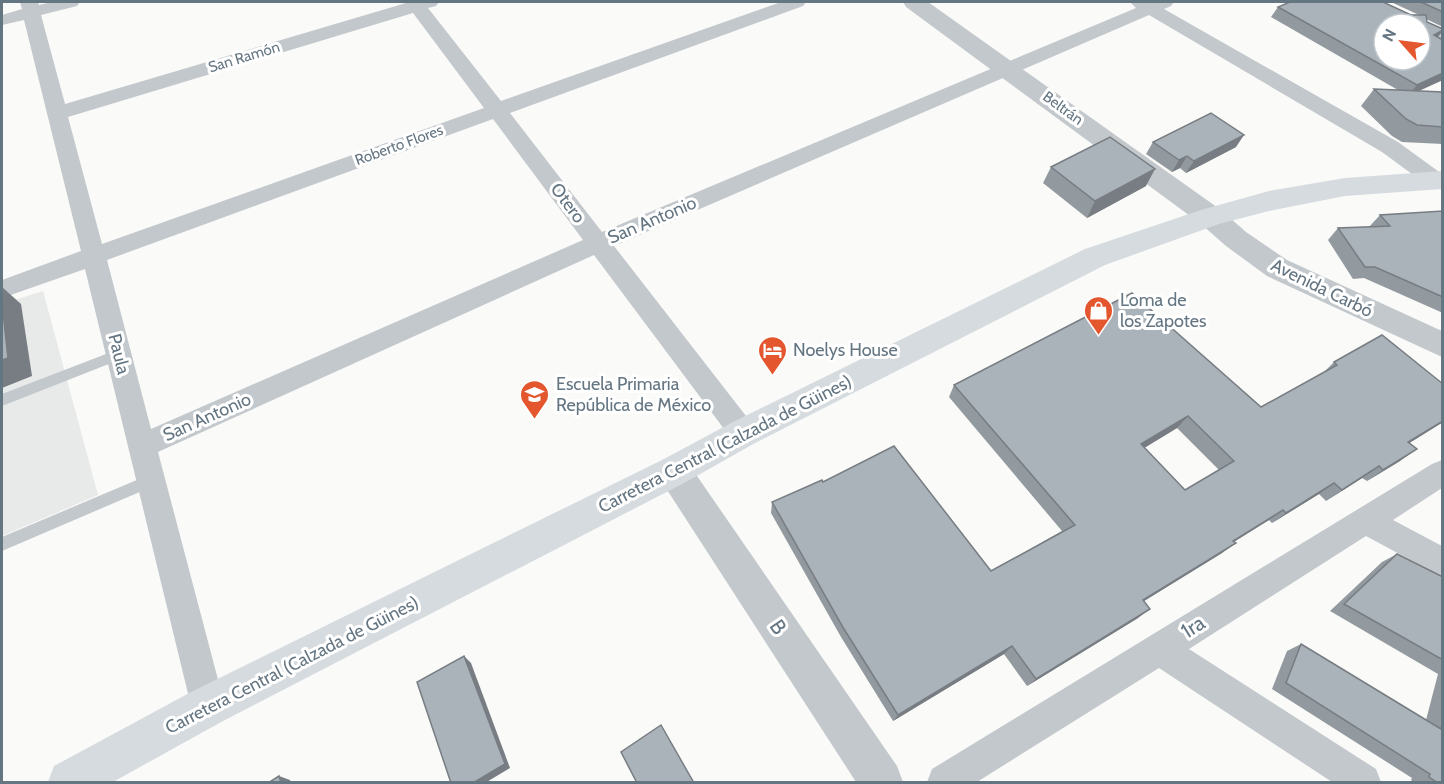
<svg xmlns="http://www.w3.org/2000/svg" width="1444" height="784" font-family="Cabin,sans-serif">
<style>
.built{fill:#e8e9e9}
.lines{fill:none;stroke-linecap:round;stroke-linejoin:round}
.service{fill:#c3c8cc;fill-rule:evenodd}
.minor{fill:#c3c8cc;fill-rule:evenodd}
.tertiary{fill:#c3c8cc;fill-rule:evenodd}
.primary{fill:#d6dbdf;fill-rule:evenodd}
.wall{fill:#929a9f;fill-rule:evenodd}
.shaded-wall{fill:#777d82}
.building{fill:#aab3b9;stroke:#777d82;stroke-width:1.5;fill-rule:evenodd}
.labels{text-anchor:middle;stroke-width:6;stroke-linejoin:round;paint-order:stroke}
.far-street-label{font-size:15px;fill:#657683;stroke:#fff}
.street-label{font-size:18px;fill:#657683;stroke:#fff}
.poi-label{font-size:18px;fill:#657683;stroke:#fff;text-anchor:start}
.near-street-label{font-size:21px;fill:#657683;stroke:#fff}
</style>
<rect width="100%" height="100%" fill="#fafaf8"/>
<!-- built -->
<polygon class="built" points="43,291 98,495 2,536 2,304"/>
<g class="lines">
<!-- service -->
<g class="service">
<polygon points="119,349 124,350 126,354 124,358 2,406 2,394"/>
<polygon points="151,474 156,475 158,480 156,485 2,551 2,537"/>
</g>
<!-- minor -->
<g class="minor">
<path d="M20,2H38L39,5L52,2H80L77,6L41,15L65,104L406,3L405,2H439L436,6L428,8L501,101L781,2H806L803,6L510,113L602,232L1136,8L1130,2H1174L1171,6L1164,9L1398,142L1442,174V185L1435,187L1427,185L1382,152L1149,15L614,246L753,425L757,433L753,441L743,445L733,441L594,255L158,452L225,706L220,718L208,723L196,718L191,706L85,269L2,298V280L81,251L24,20L2,25V15L22,9ZM413,13L484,108L102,244L68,117ZM493,119L583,240L151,429L107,260Z"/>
<polygon points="1420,19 1442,29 1442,41 1420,32 1420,24 1411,24"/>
<polygon points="1442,460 1442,488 1393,520 1442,546 1442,577 1366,536 1189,649 1376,769 1381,782 1332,782 1159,668 977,782 927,782 932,769 1432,464"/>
</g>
<!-- tertiary -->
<g class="tertiary">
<polygon points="903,2 928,2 1221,210 1246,232 1287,260 1442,331 1442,357 1267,276 1226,246 1201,224 906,7"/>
<polygon points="674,455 686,460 897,766 903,782 856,782 662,482 656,471 662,460"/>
</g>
<!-- primary -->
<polygon class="primary" points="1442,171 1442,189 1345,196 1269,211 1219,224 1105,265 755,443 686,482 223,721 113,782 48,782 54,766 193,691 662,460 731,423 1085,249 1201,210 1269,191 1345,178"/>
</g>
<!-- wall -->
<g class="wall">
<polygon points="1391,2 1443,2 1443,27 1426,19 1427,22 1443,29 1443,31 1437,37 1418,91 1443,92 1443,144 1402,142 1392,136 1361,106 1374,89 1398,90 1271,17 1278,7 1419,15"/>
<polygon points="1153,142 1236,147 1186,173 1180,168 1172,172 1146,154"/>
<polygon points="1051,167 1146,186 1087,218 1043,183"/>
<polygon points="1443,211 1443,313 1364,278 1353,279 1328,240 1338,228 1369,227 1380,215"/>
<path d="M1334,362L1443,384V422L1409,443L1400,461L1367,481L1362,478L1326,501L1319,494L1272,523L1269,520L1234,542L1222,553L1144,601L1138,618L1027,686L1004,654L893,721L841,637L771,513L772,502L823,482L991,571L1062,531L949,397L954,385L1261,407L1323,373ZM1177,428L1219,470L1185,490L1144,448Z"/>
<polygon points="1397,554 1443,577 1443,783 1414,783 1411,780 1412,778 1272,689 1287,651 1301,644 1426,720 1438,674 1330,611 1382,562"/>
</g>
<!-- shaded-wall -->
<g class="shaded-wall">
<polygon points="1443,30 1443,31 1435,40 1434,35"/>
<polygon points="1443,73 1443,80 1408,96 1417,85"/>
<polygon points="1244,135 1236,147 1186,173 1194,161"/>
<polygon points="1187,156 1180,168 1172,172 1179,160"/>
<polygon points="1155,169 1146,186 1087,218 1095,201"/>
<polygon points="2,287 21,304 32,376 2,388"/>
<polygon points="1188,416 1177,428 1131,456 1141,444"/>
<polygon points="1443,421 1443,422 1392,454 1408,442"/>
<polygon points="1417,449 1400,461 1367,481 1383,470"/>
<polygon points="1379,466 1362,478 1326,501 1342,490"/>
<polygon points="1334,483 1319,494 1272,523 1286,513"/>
<polygon points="1283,510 1269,520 1220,550 1233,541"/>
<polygon points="1236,543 1222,553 1131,609 1143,600"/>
<polygon points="1150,609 1138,618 1027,686 1036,679"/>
<polygon points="1012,646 1004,654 893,721 898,715"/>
<polygon points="464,656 471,663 510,768 485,783 473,783"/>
<polygon points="279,776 290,780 291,783 281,783"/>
</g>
<!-- building -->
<g class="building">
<path d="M1290,2H1383L1411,15H1426L1427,22L1443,29V30L1434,35L1443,40V73L1417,85L1278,7ZM1384,24H1420V60H1384Z"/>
<polygon points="1421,2 1443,2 1443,12"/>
<polygon points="1374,89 1443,92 1443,127 1417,125 1406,119"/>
<polygon points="1211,113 1244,135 1194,161 1187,156 1179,160 1153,142"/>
<polygon points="1110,137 1155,169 1095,201 1051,167"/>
<polygon points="1443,211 1443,297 1375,267 1365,267 1338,228 1390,226 1380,215"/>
<path d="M1132,293L1261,407L1337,365L1334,362L1382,335L1443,384V421L1408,442L1417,449L1383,470L1379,466L1342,490L1334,483L1286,513L1283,510L1233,541L1236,543L1143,600L1150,609L1036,679L1012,646L898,715L844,629L772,502L822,480L823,482L894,446L991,571L1075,525L954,385ZM1188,416L1234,461L1185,490L1141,444Z"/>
<polygon points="2,303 8,358 2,360"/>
<polygon points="1397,554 1443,577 1443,660 1344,604"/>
<polygon points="1301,644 1441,729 1443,722 1443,783 1438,783 1429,777 1430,774 1286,683"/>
<polygon points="464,656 505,764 473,783 451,783 417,682"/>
<polygon points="661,725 694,783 637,783 621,752"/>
<polygon points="279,776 281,783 268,783"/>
</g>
<!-- icons -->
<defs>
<symbol id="shop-pin" viewBox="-11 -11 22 30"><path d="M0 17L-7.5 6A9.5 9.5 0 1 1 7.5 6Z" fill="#e4572e" stroke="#fff"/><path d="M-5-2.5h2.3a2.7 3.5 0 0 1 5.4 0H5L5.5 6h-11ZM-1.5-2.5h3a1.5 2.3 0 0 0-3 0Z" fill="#fff"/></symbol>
<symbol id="hotel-pin" viewBox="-11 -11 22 30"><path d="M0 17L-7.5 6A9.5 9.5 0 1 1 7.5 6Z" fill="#e4572e" stroke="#fff"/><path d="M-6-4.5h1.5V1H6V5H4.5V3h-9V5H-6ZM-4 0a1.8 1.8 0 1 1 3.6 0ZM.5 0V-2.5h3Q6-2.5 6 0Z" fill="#fff"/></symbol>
<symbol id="school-pin" viewBox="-11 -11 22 30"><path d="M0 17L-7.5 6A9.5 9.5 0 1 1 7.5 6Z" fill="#e4572e" stroke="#fff"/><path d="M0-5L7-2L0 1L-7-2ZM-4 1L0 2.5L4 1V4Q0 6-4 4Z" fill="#fff"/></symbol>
</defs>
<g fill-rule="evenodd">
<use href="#shop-pin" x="1082" y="294" width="33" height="45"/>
<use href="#hotel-pin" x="756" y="334" width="33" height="45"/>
<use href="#school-pin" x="518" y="378" width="33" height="45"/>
</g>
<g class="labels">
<!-- far-street labels -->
<g class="far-street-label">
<text transform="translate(244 57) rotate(-17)" y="5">San Ramón</text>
<text transform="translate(1063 108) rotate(36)" y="5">Beltrán</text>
<text transform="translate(399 145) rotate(-20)" y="5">Roberto Flores</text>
</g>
<!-- street labels -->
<g class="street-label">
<text transform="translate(568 203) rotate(53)" y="6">Otero</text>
<text transform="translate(652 220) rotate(-23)" y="6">San Antonio</text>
<text transform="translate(1322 288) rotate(26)" y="6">Avenida Carbó</text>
<text transform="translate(119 354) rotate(76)" y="6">Paula</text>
<text transform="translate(207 417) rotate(-24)" y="6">San Antonio</text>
<text transform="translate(725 444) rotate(-27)" y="6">Carretera Central (Calzada de Güines)</text>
<text transform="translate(292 665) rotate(-27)" y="6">Carretera Central (Calzada de Güines)</text>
</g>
<!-- poi labels -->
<g class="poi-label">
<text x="1120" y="306">Loma de<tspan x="1120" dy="21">los Zapotes</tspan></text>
<text x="793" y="356">Noelys House</text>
<text x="556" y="390">Escuela Primaria<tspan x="556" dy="21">República de México</tspan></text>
</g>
<!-- near-street labels -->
<g class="near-street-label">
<text transform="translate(778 627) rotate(56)" y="7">B</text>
<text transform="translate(1193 627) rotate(-32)" y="7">1ra</text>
</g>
</g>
<!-- border -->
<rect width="1444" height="784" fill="none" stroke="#657683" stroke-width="6"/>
<!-- north arrow -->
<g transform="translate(1402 42) rotate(298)"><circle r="28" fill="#ffffff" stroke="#c1c8cd" stroke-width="1.5"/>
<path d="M0-4.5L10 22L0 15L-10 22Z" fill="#e4572e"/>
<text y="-9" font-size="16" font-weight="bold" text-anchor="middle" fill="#657683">N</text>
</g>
</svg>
